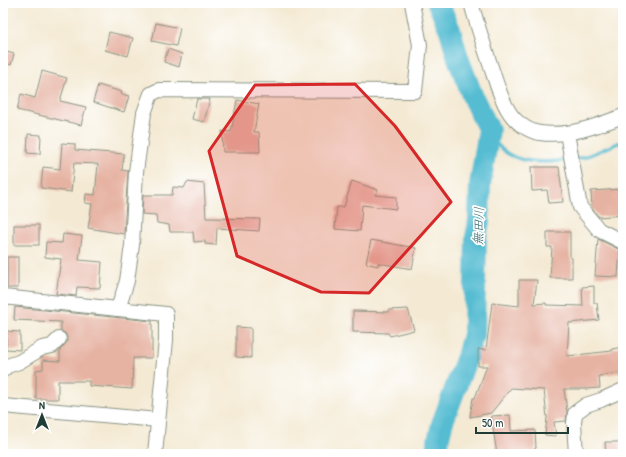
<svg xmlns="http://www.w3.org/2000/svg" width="626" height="457" font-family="'Patrick Hand','Klee One',sans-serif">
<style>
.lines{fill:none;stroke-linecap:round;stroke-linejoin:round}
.stream{stroke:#54bcd2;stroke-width:3.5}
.river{stroke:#54bcd2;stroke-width:22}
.building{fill:#e6b2a2}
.minor-casing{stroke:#8a9484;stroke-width:16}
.minor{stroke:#fff;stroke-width:14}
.marked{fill:#d62828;fill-opacity:0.2;stroke:#d62828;stroke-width:3;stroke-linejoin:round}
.labels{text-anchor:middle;stroke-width:3.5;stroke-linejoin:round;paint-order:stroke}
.water-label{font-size:13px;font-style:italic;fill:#2f6363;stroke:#fff}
</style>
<rect width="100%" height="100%" fill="#fff"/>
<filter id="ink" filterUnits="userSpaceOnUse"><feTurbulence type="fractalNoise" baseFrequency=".025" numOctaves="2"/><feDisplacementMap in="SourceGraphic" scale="8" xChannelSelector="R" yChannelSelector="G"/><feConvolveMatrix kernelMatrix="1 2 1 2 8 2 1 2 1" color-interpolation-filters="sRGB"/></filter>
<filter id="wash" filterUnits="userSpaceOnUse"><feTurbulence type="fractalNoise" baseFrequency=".012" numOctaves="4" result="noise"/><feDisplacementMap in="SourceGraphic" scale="16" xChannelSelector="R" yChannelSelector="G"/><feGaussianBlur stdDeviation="0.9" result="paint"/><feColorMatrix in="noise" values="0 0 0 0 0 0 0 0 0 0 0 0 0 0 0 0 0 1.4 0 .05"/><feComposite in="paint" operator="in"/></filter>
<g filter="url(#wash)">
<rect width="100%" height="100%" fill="#f4ead4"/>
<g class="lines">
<!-- stream -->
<g class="stream">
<path d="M489,130C492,135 494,140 497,144C513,165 545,163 568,160"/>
<polyline points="575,159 585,157 623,141"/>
</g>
<!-- river -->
<polyline class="river" points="435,454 442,424 467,357 474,331 476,237 479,221 480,185 489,130 474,100 458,58 450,30 438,3"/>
</g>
<g id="blocks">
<!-- building -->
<g class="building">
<polygon points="156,23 180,28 176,46 152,41"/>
<polygon points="109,32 133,38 128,56 105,50"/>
<polygon points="168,49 182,54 179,67 164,62"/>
<polygon points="3,51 14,54 11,65 3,62"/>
<polygon points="42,71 67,78 60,101 86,107 81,125 17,110 21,94 35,98"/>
<polygon points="98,85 122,92 121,94 129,96 124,112 93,102"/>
<polygon points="197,99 210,99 204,122 192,119"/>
<polygon points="237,100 259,104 254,132 259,132 260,152 223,152 222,131 231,132"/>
<polygon points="28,134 41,135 40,154 27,153"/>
<polygon points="62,143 75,144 75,150 124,154 122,170 128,171 124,234 88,228 92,204 85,203 86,194 95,195 98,164 74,163 71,192 41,188 43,167 60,169"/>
<polygon points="531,167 559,167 563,202 549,203 547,190 532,191"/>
<polygon points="352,181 378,190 375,195 396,197 396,209 362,205 360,231 335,229 337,207 344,207"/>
<polygon points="187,182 204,184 206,218 260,219 259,231 217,228 216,245 205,244 205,241 194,242 193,232 170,232 169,225 157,223 156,215 142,214 143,195 172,195 173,187 184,188"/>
<polygon points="622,189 623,215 599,217 592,209 591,191"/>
<rect x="14" y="225" width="25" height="20"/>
<polygon points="547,232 570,232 570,258 572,258 572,278 550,278 552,247 547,247"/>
<polygon points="63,234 82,236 79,260 102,262 100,288 77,287 76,296 56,294 61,259 45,257 46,242 62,243"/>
<polygon points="598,239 620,250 618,277 595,276"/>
<polygon points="371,240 416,248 412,269 378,263 378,266 366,263"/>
<rect x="7" y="257" width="11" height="31"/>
<polygon points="519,280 537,280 534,304 546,303 546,305 583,306 582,287 594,286 594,303 597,303 599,320 569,323 567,356 612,351 612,349 623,347 623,372 599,376 600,388 586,389 564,389 567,412 566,421 554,422 556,436 545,435 547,418 544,390 511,388 491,413 470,417 473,398 475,398 487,366 478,366 478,349 486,350 492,303 519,306"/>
<polygon points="15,307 152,321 152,358 133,358 132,389 89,386 89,381 58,381 58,399 36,399 36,370 43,369 43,360 60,361 60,350 67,342 67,337 65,333 61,331 61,322 14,320"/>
<polygon points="408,309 414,330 390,336 388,333 353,332 353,311 389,312 389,310"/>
<polygon points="236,327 251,328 251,358 236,357"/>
<polygon points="7,331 20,332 20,350 6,349"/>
<polygon points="510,415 511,431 535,430 536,448 535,448 535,454 497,454 491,416"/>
<polygon points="605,442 620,442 620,454 606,454"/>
</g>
</g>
</g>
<g filter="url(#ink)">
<use href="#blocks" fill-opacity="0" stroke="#8a9484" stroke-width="1"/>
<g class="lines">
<defs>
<g id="minor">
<path d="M471,3C477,24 484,46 491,67C496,82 500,97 508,110C514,121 527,131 540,133C568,137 597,126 623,116"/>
<polyline points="567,133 580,207 599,230 623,242"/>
<polyline points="3,297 166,314 166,340 155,454"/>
<polyline points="118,309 127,281 132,245 136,172 144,113 151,94 159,90 415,91 420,45 412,3"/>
<polyline points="3,370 7,366 19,362 42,348 52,346 59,339"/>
<polyline points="3,406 158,420"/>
<polyline points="576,454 574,423 575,413 586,405 601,400 623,390"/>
</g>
</defs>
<!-- minor casing -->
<use href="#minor" class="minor-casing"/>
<!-- minor -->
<use href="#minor" class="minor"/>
</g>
</g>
<!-- marked area -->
<path class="marked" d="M355,84L395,126L451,202L369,293L321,292L237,256L209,151L255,85Z"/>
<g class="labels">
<!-- water labels -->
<g class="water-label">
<text transform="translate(478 226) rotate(-88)" y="5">無田川</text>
</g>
</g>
<!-- margin -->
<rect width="626" height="457" fill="none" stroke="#fff" stroke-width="16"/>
<!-- north arrow -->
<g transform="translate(42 415)" stroke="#ffffff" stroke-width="3" paint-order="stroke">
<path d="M0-3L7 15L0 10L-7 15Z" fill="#1f3d34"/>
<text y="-6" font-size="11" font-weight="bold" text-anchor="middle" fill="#1f3d34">N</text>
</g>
<!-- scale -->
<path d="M476 427v6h92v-6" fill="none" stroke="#1f3d34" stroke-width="2"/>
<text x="482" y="427" font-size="12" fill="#1f3d34" stroke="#ffffff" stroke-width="3" paint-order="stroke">50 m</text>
</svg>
